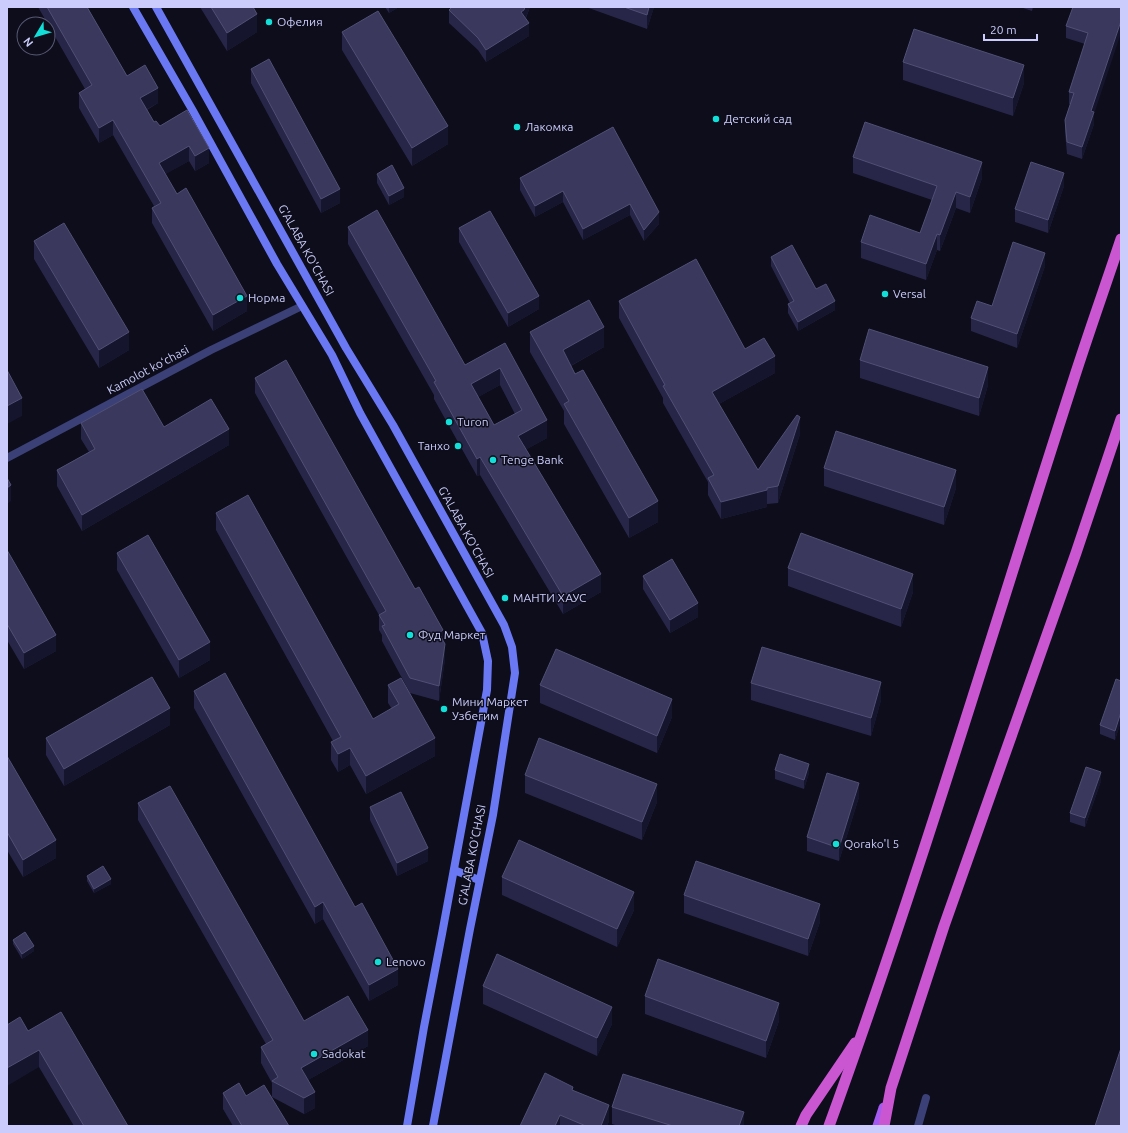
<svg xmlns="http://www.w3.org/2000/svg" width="1128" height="1133" font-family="Ubuntu,sans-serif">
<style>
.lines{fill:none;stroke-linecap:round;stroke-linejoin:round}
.minor{stroke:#3b4177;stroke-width:8}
.secondary{stroke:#6a79f3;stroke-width:8}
.primary{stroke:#a55bf2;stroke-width:11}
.trunk{stroke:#cb56d2;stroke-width:11}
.wall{fill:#282648;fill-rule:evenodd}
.shaded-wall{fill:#16152e}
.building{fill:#3a385c;stroke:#504f75;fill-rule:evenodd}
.poi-dot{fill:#12e0d8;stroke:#0d0d1b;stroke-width:1.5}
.labels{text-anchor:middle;stroke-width:3;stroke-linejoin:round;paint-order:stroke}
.poi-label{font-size:12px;fill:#cbccfb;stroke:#0d0d1b;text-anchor:start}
.street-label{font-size:12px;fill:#cbccfb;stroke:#0d0d1b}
</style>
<rect width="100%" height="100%" fill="#0d0d1b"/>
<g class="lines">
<!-- minor -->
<g class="minor">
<polyline points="7,458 211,350 302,306"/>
<polyline points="918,1126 926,1098"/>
</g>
<!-- secondary -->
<g class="secondary">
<polyline points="133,7 193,111 277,264 332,355 360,413 482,633 488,661 487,690 442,934 424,1027 407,1126"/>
<polyline points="156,7 346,348 393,425 504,625 512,647 515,673 493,815 470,929 433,1126"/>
<polyline points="454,870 479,880"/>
</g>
<!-- primary -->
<polyline class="primary" points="878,1126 884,1108"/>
<!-- trunk -->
<g class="trunk">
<polyline points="801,1126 806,1115 855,1043"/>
<path d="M829,1126C917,884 991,636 1070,391C1086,340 1104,290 1121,239"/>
<polyline points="884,1126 891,1088 944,926 1076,553 1121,419"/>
</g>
</g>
<!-- wall -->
<g class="wall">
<polygon points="38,7 87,7 127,76 158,103 147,110 154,122 160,126 187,110 209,163 195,171 189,161 165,174 247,311 213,331 152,223 152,208 154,206 113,135 99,143 79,108 79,93 85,89"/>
<polygon points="200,7 253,7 257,32 227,51"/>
<polygon points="385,7 399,7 389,13"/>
<polygon points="452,7 530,7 526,18 529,36 486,62 478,50 449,23 449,10"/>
<polygon points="586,7 654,7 647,29"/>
<polygon points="1020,7 1033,7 1032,11"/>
<polygon points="1121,7 1094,112 1094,124 1082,159 1067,154 1065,132 1065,120 1070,104 1069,104 1069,92 1085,44 1066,38 1066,26"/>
<polygon points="342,32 448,144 412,166 342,50"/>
<polygon points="903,62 1024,83 1013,116 903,80"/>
<polygon points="251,69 340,203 321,213 251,83"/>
<polygon points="613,127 659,224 644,241 630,215 583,240 563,202 535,217 520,190 520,178"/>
<polygon points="853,157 982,178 970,213 956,208 940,251 937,250 926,280 861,258 861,242 920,233 932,200 853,173"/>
<polygon points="377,174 404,197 389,205 377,183"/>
<polygon points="1064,186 1048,233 1015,222 1015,209"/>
<path d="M348,227L465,365L505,343L547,438L525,450L601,592L563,614L480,475L477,476L434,399V395L348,244ZM500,385L515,414L494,425L478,397Z"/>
<polygon points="459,228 539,309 508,327 459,242"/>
<polygon points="34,241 129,350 99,368 34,259"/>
<polygon points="771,257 816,289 835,310 798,331 788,313 788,304 790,303 771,266"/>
<polygon points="1045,266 1017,348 971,331 971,318 992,306"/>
<polygon points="619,301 745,349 775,373 719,404 758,470 800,434 778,503 767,504 767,507 721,519 708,495 708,482 663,403 663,398 619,318"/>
<polygon points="530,332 604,347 571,366 658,522 629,538 564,424 564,411 530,352"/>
<polygon points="860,360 988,385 979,416 860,378"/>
<polygon points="255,378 443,641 445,659 439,701 410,693 382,641 382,635 379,630 379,615 255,393"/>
<polygon points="81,423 229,445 82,531 57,486 57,470 89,452 81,439"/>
<polygon points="824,468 956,488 944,525 824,486"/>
<polygon points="216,513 373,719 392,709 388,703 388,685 435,756 366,794 350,765 338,772 331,760 331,742 333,741 216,530"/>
<polygon points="7,550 56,651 24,669 7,640"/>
<polygon points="117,553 210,660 179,678 117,570"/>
<polygon points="788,568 913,592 901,627 788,586"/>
<polygon points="643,576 698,617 670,633 643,589"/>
<polygon points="1121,681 1121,721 1115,740 1100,734 1100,725"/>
<polygon points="751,683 881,700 871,736 751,700"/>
<polygon points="540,685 672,717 657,753 540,703"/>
<polygon points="194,691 398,985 369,1001 323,919 315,924 194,708"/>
<polygon points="170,725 64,786 46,755 46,738"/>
<polygon points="7,756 56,858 23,877 7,850"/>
<polygon points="775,770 809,773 804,789 775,779"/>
<polygon points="525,775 657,802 642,840 525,793"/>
<polygon points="1101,781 1085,827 1070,822 1070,813"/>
<polygon points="859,797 839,861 807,851 807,837"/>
<polygon points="138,803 304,1021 368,1046 308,1080 315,1108 304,1114 272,1097 272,1083 261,1063 261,1047 266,1044 138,820"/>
<polygon points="370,807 428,861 397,876 370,820"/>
<polygon points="87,876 111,884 94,893 87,881"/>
<polygon points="502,877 634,910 617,947 502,895"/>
<polygon points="684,895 820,922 808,956 684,913"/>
<polygon points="13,940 34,951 22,959 13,944"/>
<polygon points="483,986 612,1024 597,1056 483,1004"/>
<polygon points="645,996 779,1021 766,1058 645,1014"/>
<polygon points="28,1031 128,1126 74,1126 39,1067"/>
<polygon points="573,1090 609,1121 607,1126 520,1126"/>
<polygon points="223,1093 246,1096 289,1126 233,1126 223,1109"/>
<polygon points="612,1107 744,1126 618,1126 612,1124"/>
</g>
<!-- shaded-wall -->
<g class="shaded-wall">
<polygon points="389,7 399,7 389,13"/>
<polygon points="525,7 530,7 524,22 521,12"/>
<polygon points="649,7 654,7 647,29 647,15"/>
<polygon points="257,14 257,32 227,51 227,33"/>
<polygon points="1121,21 1121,33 1091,123 1091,111"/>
<polygon points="529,23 529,36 486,62 486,50"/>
<polygon points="1024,65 1024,83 1013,116 1013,98"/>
<polygon points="158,88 158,103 140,113 140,98"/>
<polygon points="1094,112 1094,124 1082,159 1082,147"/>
<polygon points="113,120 113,135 99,143 99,128"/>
<polygon points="448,126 448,144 412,166 412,148"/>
<polygon points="189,146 189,161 159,178 159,163"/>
<polygon points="209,148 209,163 195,171 195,156"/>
<polygon points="982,162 982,178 970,213 970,197"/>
<polygon points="1064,173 1064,186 1048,233 1048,220"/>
<polygon points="404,188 404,197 389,205 389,196"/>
<polygon points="340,189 340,203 321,213 321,199"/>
<polygon points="563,191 563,202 535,217 535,206"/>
<polygon points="956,192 956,208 940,251 940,235"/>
<polygon points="630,204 630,215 583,240 583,229"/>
<polygon points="659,212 659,224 644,241 644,230"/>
<polygon points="937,234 937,250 926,280 926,264"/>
<polygon points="1045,253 1045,266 1017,348 1017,334"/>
<polygon points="247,296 247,311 213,331 213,315"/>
<polygon points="539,296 539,309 508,327 508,313"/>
<polygon points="835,301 835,310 798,331 798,322"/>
<polygon points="604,327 604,347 563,370 563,350"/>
<polygon points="129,332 129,350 99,368 99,350"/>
<polygon points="775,356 775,373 712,408 712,392"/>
<polygon points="988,367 988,385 979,416 979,398"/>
<polygon points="500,368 500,385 471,401 471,384"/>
<polygon points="22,398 22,416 7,424 7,406"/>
<polygon points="800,417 800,434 778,503 778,486"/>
<polygon points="547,420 547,438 518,454 518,436"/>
<polygon points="229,429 229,445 82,531 82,515"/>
<polygon points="480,457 480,475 477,476 477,459"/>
<polygon points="956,470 956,488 944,525 944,507"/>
<polygon points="11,485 11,501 7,504 7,488"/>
<polygon points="767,490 767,507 721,519 721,502"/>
<polygon points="658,501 658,522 629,538 629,518"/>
<polygon points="601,574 601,592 563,614 563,596"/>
<polygon points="913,574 913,592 901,627 901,609"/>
<polygon points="698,603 698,617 670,633 670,620"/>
<polygon points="443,630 443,645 439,633"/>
<polygon points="56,635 56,651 24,669 24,653"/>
<polygon points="210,642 210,660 179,678 179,660"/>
<polygon points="445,644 445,659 439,701 439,686"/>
<polygon points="881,682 881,700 871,736 871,718"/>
<polygon points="672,699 672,717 657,753 657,736"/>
<polygon points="170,708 170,725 64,786 64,769"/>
<polygon points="1121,712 1121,721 1115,740 1115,731"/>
<polygon points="435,738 435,756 366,794 366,776"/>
<polygon points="350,748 350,765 338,772 338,754"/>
<polygon points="809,764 809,773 804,789 804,780"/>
<polygon points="1101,772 1101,781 1085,827 1085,818"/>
<polygon points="859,783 859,797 839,861 839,848"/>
<polygon points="657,784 657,802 642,840 642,822"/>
<polygon points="56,840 56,858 23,877 23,860"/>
<polygon points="428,848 428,861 397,876 397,863"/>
<polygon points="111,879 111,884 94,893 94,889"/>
<polygon points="634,892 634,910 617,947 617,929"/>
<polygon points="323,902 323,919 315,924 315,907"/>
<polygon points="820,904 820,922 808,956 808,939"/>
<polygon points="34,946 34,951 22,959 22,954"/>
<polygon points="398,969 398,985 369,1001 369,985"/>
<polygon points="779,1003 779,1021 766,1058 766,1041"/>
<polygon points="612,1007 612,1024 597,1056 597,1038"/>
<polygon points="368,1030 368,1046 301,1084 301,1068"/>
<polygon points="39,1050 39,1067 7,1086 7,1068"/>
<polygon points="315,1092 315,1108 304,1114 304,1098"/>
<polygon points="609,1105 609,1121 607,1126 601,1126"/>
<polygon points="744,1112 744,1126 739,1126"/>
<polygon points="560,1115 560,1126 555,1126"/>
</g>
<!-- building -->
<g class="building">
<polygon points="47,7 87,7 127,76 145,65 158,88 140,98 154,122 156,121 160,126 187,110 209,148 195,156 189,146 159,163 177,194 186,188 247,296 213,315 152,208 161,203 113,120 99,128 79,93 92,85"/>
<polygon points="211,7 253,7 257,14 227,33"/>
<polygon points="452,7 525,7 524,10 521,12 529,23 486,50 478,38 449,10"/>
<polygon points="624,7 649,7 647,15"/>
<polygon points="1073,7 1121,7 1121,21 1091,111 1094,112 1082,147 1067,142 1065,120 1074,93 1069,92 1088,33 1066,26"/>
<polygon points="378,11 448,126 412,148 342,32"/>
<polygon points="914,29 1024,65 1013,98 903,62"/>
<polygon points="269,59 340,189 321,199 251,69"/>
<polygon points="865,122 982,162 970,197 956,192 940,235 937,234 926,264 861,242 870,215 920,233 937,186 853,157"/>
<polygon points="613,127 659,212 644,230 630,204 583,229 563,191 535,206 520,178"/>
<polygon points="1031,162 1064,173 1048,220 1015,209"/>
<polygon points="392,165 404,188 389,196 377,174"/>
<path d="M377,210L465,365L505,343L547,420L518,436L601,574L563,596L480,457L477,459L434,382L436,381L348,227ZM500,368L522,410L494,425L471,384Z"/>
<polygon points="490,211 539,296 508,313 459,228"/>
<polygon points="64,223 129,332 99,350 34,241"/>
<polygon points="1013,242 1045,253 1017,334 971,318 977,301 992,306"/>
<polygon points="792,245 816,289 826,284 835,301 798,322 788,304 794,301 771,257"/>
<polygon points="696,259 745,349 764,338 775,356 712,392 758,470 797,415 800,417 778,486 767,488 767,490 721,502 708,478 714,475 663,386 665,385 619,301"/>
<polygon points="589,300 604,327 563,350 575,374 583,370 658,501 629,518 564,404 569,401 530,332"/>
<polygon points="869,329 988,367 979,398 860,360"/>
<polygon points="286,360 415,589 419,587 443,630 439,633 445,644 439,686 410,678 382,626 385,625 379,615 386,611 255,378"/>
<polygon points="7,370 22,398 7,406"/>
<polygon points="142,389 164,427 211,399 229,429 82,515 57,470 95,449 81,423"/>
<polygon points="836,431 956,470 944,507 824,468"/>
<polygon points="7,478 11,485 7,488"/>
<polygon points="248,495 373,719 399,704 388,685 401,678 435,738 366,776 350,748 338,754 331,742 341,737 216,513"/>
<polygon points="801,533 913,574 901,609 788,568"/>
<polygon points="148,535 210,642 179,660 117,553"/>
<polygon points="7,550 56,635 24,653 7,624"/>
<polygon points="672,559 698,603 670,620 643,576"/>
<polygon points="762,647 881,682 871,718 751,683"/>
<polygon points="556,649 672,699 657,736 540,685"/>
<polygon points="225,673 355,907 362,903 398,969 369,985 323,902 315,907 194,691"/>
<polygon points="152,677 170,708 64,769 46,738"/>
<polygon points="1116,679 1121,681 1121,712 1115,731 1100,725"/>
<polygon points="539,738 657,784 642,822 525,775"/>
<polygon points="780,754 809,764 804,780 775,770"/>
<polygon points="7,756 56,840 23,860 7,832"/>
<polygon points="1086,767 1101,772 1085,818 1070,813"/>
<polygon points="827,773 859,783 839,848 807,837"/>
<polygon points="170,786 304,1021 348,996 368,1030 301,1068 315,1092 304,1098 272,1081 278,1077 261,1047 273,1040 138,803"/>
<polygon points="401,792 428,848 397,863 370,807"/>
<polygon points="519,840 634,892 617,929 502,877"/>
<polygon points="696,861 820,904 808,939 684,895"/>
<polygon points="103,866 111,879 94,889 87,876"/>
<polygon points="25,932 34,946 22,954 13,940"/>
<polygon points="497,954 612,1007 597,1038 483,986"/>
<polygon points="658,959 779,1003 766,1041 645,996"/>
<polygon points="61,1012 128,1126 84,1126 39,1050 7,1068 7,1025 20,1017 28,1031"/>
<polygon points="1121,1048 1121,1126 1095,1126"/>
<polygon points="545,1073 573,1087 572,1090 609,1105 601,1126 586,1126 560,1115 555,1126 520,1126"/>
<polygon points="623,1074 744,1112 739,1126 673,1126 612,1107"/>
<polygon points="239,1083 246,1096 264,1085 289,1126 242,1126 223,1093"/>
</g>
<!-- markers -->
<g class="poi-dot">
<circle cx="269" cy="22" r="4"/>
<circle cx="716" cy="119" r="4"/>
<circle cx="517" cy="127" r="4"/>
<circle cx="885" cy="294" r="4"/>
<circle cx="240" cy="298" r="4"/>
<circle cx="449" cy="422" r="4"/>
<circle cx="458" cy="446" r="4"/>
<circle cx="493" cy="460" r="4"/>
<circle cx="505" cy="598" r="4"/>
<circle cx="410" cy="635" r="4"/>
<circle cx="444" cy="709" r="4"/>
<circle cx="836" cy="844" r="4"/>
<circle cx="378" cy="962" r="4"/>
<circle cx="314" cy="1054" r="4"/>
</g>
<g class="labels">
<!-- poi labels -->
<g class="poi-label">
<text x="277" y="26">Офелия</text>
<text x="724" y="123">Детский сад</text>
<text x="525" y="131">Лакомка</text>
<text x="893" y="298">Versal</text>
<text x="248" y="302">Норма</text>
<text x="457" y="426">Turon</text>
<text x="450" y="450" text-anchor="end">Танхо</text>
<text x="501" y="464">Tenge Bank</text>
<text x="513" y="602">МАНТИ ХАУС</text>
<text x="418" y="639">Фуд Маркет</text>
<text x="452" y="706">Мини Маркет<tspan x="452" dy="14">Узбегим</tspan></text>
<text x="844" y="848">Qorako'l 5</text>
<text x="386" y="966">Lenovo</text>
<text x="322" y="1058">Sadokat</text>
</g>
<!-- street labels -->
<g class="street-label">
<text transform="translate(306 250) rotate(61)" y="4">G'ALABA KO'CHASI</text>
<text transform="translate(148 370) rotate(-28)" y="4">Kamolot koʻchasi</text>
<text transform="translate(466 532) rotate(61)" y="4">G'ALABA KO'CHASI</text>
<text transform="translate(472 855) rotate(-79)" y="4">G'ALABA KO'CHASI</text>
</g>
</g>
<!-- border -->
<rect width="1128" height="1133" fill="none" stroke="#cbccfb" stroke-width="16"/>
<!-- north arrow -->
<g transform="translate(36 36) rotate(232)"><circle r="19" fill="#0d0d1b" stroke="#595975"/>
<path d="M0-3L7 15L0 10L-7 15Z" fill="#12e0d8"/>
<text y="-6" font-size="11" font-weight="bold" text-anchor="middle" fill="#cbccfb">N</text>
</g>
<!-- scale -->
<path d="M984 34v6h53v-6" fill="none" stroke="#cbccfb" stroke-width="2"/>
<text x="990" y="34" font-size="12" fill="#cbccfb" stroke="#0d0d1b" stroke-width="3" paint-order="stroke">20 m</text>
</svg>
